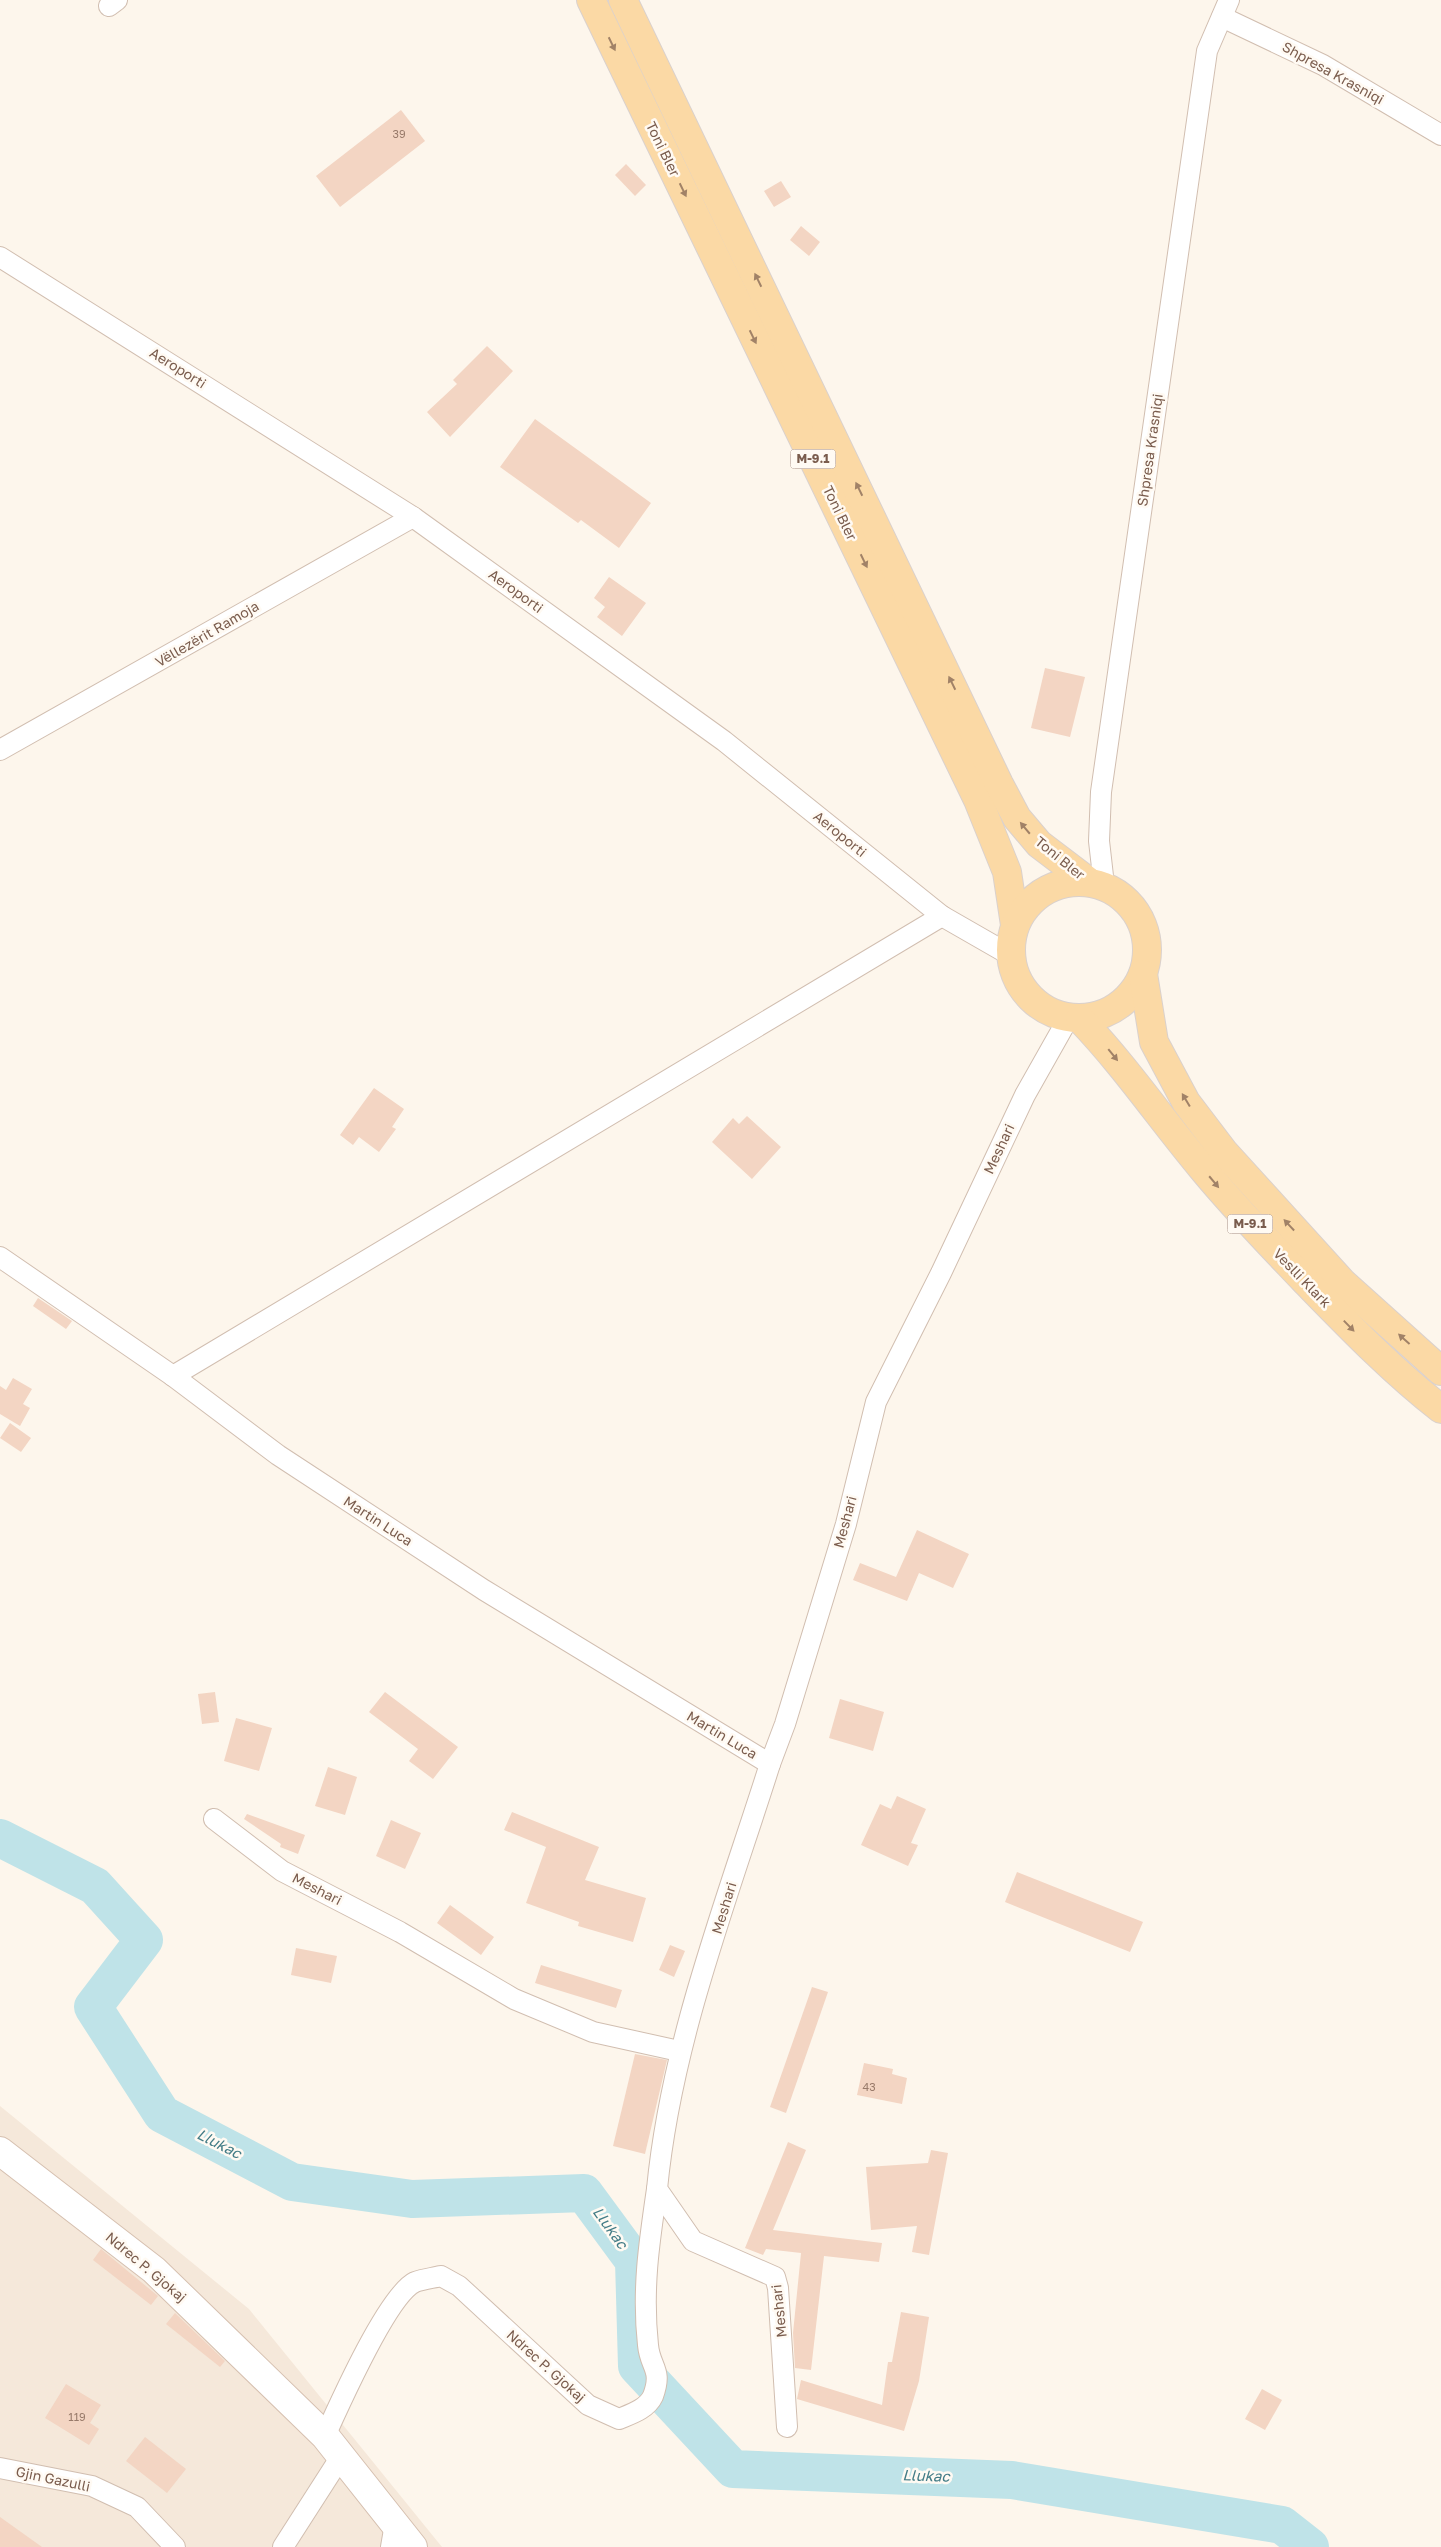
<svg xmlns="http://www.w3.org/2000/svg" width="1441" height="2547" font-family="'Golos Text',sans-serif">
<style>
.residential{fill:#f5e8da}
.lines{fill:none;stroke-linecap:round;stroke-linejoin:round}
.river{stroke:#bfe3e8;stroke-width:38}
.building{fill:#f3d5c3}
.street-casing{stroke:#d1beb0;stroke-width:22}
.secondary-casing{stroke:#d6c0b0;stroke-width:30}
.primary-casing{stroke:#dad1cd;stroke-width:30}
.street{stroke:#fff;stroke-width:20}
.secondary{stroke:#fff;stroke-width:28}
.primary{stroke:#fbd9a5;stroke-width:28}
.oneway{fill:#a18267}
.labels{text-anchor:middle;stroke-width:5;stroke-linejoin:round;paint-order:stroke}
.number-label{font-size:11px;fill:#987a6a}
.shield{fill:#fffaf3;stroke:#a28b7f;stroke-width:1}
.shield-label{font-size:12px;font-weight:bold;fill:#7a5c4d}
.street-label{font-size:14px;fill:#7a5c4d;stroke:#fffaf3}
.water-label{font-size:15px;font-style:italic;fill:#437c86;stroke:#fffaf3}
</style>
<rect width="100%" height="100%" fill="#fdf6ec"/>
<!-- residential -->
<polygon class="residential" points="0,2106 249,2309 442,2547 0,2547"/>
<g class="lines">
<!-- river -->
<polyline class="river" points="0,1838 95,1886 144,1940 93,2007 162,2114 292,2182 412,2199 584,2193 634,2261 637,2366 733,2469 1012,2480 1282,2525 1310,2547"/>
</g>
<!-- building -->
<g class="building">
<polygon points="401,110 425,141 340,207 316,176"/>
<polygon points="626,164 646,185 635,196 615,175"/>
<polygon points="781,181 791,197 774,207 764,191"/>
<polygon points="801,226 820,242 809,256 790,240"/>
<polygon points="487,346 513,371 450,437 427,412 457,384 453,380"/>
<polygon points="535,419 651,503 619,548 581,520 578,523 500,467"/>
<polygon points="609,577 646,603 622,636 597,617 605,607 594,598"/>
<polygon points="1045,668 1085,677 1070,737 1031,728"/>
<polygon points="374,1088 404,1109 392,1127 396,1129 379,1152 359,1137 353,1145 340,1135"/>
<polygon points="747,1116 781,1147 752,1179 712,1142 733,1118 739,1124"/>
<polygon points="38,1298 72,1321 66,1329 33,1306"/>
<polygon points="13,1378 32,1389 23,1404 30,1408 20,1426 0,1414 0,1386 6,1390"/>
<polygon points="10,1423 31,1438 21,1452 0,1438"/>
<polygon points="917,1530 969,1554 953,1588 919,1573 907,1601 853,1580 860,1563 896,1577"/>
<polygon points="215,1692 219,1722 202,1724 198,1694"/>
<polygon points="385,1692 458,1747 433,1779 409,1761 418,1749 369,1712"/>
<polygon points="840,1699 884,1712 873,1751 829,1738"/>
<polygon points="236,1718 272,1728 259,1771 224,1761"/>
<polygon points="328,1767 357,1777 345,1815 315,1806"/>
<polygon points="897,1796 926,1809 911,1843 918,1845 908,1866 861,1845 880,1804 891,1809"/>
<polygon points="512,1812 599,1847 585,1880 646,1898 633,1942 578,1926 579,1922 526,1903 546,1847 504,1830"/>
<polygon points="247,1814 305,1835 298,1854 280,1847 281,1844 244,1819"/>
<polygon points="391,1820 421,1833 405,1869 376,1856"/>
<polygon points="1017,1872 1143,1922 1130,1952 1005,1902"/>
<polygon points="450,1905 494,1937 481,1955 437,1923"/>
<polygon points="670,1945 685,1951 674,1977 659,1970"/>
<polygon points="296,1948 337,1956 331,1983 291,1975"/>
<polygon points="541,1965 622,1990 616,2008 535,1983"/>
<polygon points="812,1987 828,1992 786,2113 770,2107"/>
<polygon points="635,2054 667,2060 645,2154 613,2146"/>
<polygon points="864,2063 893,2069 892,2074 907,2078 902,2104 857,2095"/>
<polygon points="788,2142 806,2150 773,2230 882,2243 879,2262 824,2256 811,2370 795,2368 793,2333 801,2253 766,2249 763,2255 745,2248"/>
<polygon points="931,2150 948,2153 929,2255 912,2252 917,2226 871,2230 866,2167 928,2163"/>
<polygon points="101,2249 158,2296 151,2305 93,2260"/>
<polygon points="901,2312 929,2317 919,2381 904,2431 797,2399 801,2380 882,2405 888,2362 892,2362"/>
<polygon points="175,2313 225,2361 220,2367 166,2324"/>
<polygon points="66,2384 101,2405 90,2423 99,2429 89,2445 45,2418"/>
<polygon points="1262,2389 1282,2400 1265,2430 1245,2419"/>
<polygon points="145,2437 186,2469 167,2493 126,2461"/>
<polygon points="0,2517 42,2547 0,2547"/>
</g>
<g class="lines">
<defs>
<g id="street">
<polyline points="109,6 117,0"/>
<polyline points="1222,17 1323,65 1441,135"/>
<polyline points="0,257 413,517 724,741 942,916 1010,955"/>
<polyline points="0,750 413,517"/>
<polyline points="1104,885 1099,841 1101,792 1207,51 1229,0"/>
<polyline points="0,1257 173,1376 278,1455 484,1590 770,1764"/>
<polyline points="173,1376 942,916"/>
<polyline points="214,1819 282,1871 400,1932 514,1999 593,2032 679,2051"/>
<path d="M787,2427L778,2288L775,2277L693,2241L657,2189C671,2043 726,1903 770,1764L785,1724L846,1524L876,1402L941,1273L1025,1095L1069,1017"/>
<path d="M325,2436C339,2405 388,2295 415,2282C423,2279 433,2278 441,2276L459,2286L588,2405L619,2419C631,2414 647,2409 653,2396C663,2369 650,2368 648,2345C642,2290 649,2243 657,2189"/>
<polyline points="0,2468 92,2486 137,2507 175,2547"/>
<polyline points="283,2547 342,2455"/>
<polyline points="391,2547 395,2524"/>
</g>
<polyline id="secondary" points="0,2151 154,2270 325,2436 413,2547"/>
<g id="primary">
<polyline points="591,0 978,800 1007,872 1015,925"/>
<polyline points="623,0 999,784 1017,818 1039,844 1089,882"/>
<circle cx="1079" cy="950" r="68"/>
<polyline points="1143,974 1154,1042 1186,1102 1224,1152 1343,1283 1441,1371"/>
<path d="M1080,1019C1125,1066 1161,1119 1202,1168C1234,1207 1269,1243 1304,1280C1348,1325 1391,1370 1441,1409"/>
</g>
</defs>
<!-- street casing -->
<use href="#street" class="street-casing"/>
<!-- secondary casing -->
<use href="#secondary" class="secondary-casing"/>
<!-- primary casing -->
<use href="#primary" class="primary-casing"/>
<!-- street -->
<use href="#street" class="street"/>
<!-- secondary -->
<use href="#secondary" class="secondary"/>
<!-- primary -->
<use href="#primary" class="primary"/>
</g>
<!-- one-way arrows -->
<defs><path id="oneway-solid" d="M-6-.8H1V-3.2L6.5 0L1 3.2V.8H-6Z" transform="scale(1.25)"/></defs>
<g class="oneway">
<use href="#oneway-solid" transform="translate(612 44) rotate(64)"/>
<use href="#oneway-solid" transform="translate(683 190) rotate(64)"/>
<use href="#oneway-solid" transform="translate(758 280) rotate(-116)"/>
<use href="#oneway-solid" transform="translate(753 337) rotate(64)"/>
<use href="#oneway-solid" transform="translate(859 489) rotate(-116)"/>
<use href="#oneway-solid" transform="translate(864 561) rotate(64)"/>
<use href="#oneway-solid" transform="translate(952 683) rotate(-116)"/>
<use href="#oneway-solid" transform="translate(1025 828) rotate(-130)"/>
<use href="#oneway-solid" transform="translate(1113 1055) rotate(51)"/>
<use href="#oneway-solid" transform="translate(1186 1100) rotate(-121)"/>
<use href="#oneway-solid" transform="translate(1214 1182) rotate(50)"/>
<use href="#oneway-solid" transform="translate(1289 1225) rotate(-133)"/>
<use href="#oneway-solid" transform="translate(1349 1326) rotate(46)"/>
<use href="#oneway-solid" transform="translate(1404 1339) rotate(-138)"/>
</g>
<g class="labels">
<!-- number labels -->
<g class="number-label">
<text x="399" y="138">39</text>
<text x="869" y="2091">43</text>
<text x="77" y="2421">119</text>
</g>
<!-- shield labels -->
<g class="shield">
<rect x="790.5" y="449.5" width="45" height="19" rx="4"/>
<rect x="1227.5" y="1214.5" width="45" height="19" rx="4"/>
</g>
<g class="shield-label">
<text x="813" y="463">M-9.1</text>
<text x="1250" y="1228">M-9.1</text>
</g>
<!-- street labels -->
<g class="street-label">
<text transform="translate(1333 73) rotate(29)" y="5">Shpresa Krasniqi</text>
<text transform="translate(663 149) rotate(64)" y="5">Toni Bler</text>
<text transform="translate(178 368) rotate(32)" y="5">Aeroporti</text>
<text transform="translate(1150 450) rotate(-82)" y="5">Shpresa Krasniqi</text>
<text transform="translate(840 513) rotate(64)" y="5">Toni Bler</text>
<text transform="translate(516 591) rotate(36)" y="5">Aeroporti</text>
<text transform="translate(207 634) rotate(-30)" y="5">Vëllezërit Ramoja</text>
<text transform="translate(840 834) rotate(39)" y="5">Aeroporti</text>
<text transform="translate(1060 858) rotate(39)" y="5">Toni Bler</text>
<text transform="translate(999 1149) rotate(-65)" y="5">Meshari</text>
<text transform="translate(1302 1278) rotate(46)" y="5">Veslli Klark</text>
<text transform="translate(378 1521) rotate(33)" y="5">Martin Luca</text>
<text transform="translate(845 1522) rotate(-75)" y="5">Meshari</text>
<text transform="translate(722 1735) rotate(31)" y="5">Martin Luca</text>
<text transform="translate(317 1889) rotate(27)" y="5">Meshari</text>
<text transform="translate(724 1908) rotate(-73)" y="5">Meshari</text>
<text transform="translate(146 2267) rotate(40)" y="5">Ndrec P. Gjokaj</text>
<text transform="translate(779 2311) rotate(-96)" y="5">Meshari</text>
<text transform="translate(546 2366) rotate(42)" y="5">Ndrec P. Gjokaj</text>
<text transform="translate(53 2479) rotate(12)" y="5">Gjin Gazulli</text>
</g>
<!-- water labels -->
<g class="water-label">
<text transform="translate(219 2144) rotate(27)" y="5">Llukac</text>
<text transform="translate(610 2228) rotate(54)" y="5">Llukac</text>
<text transform="translate(926 2476) rotate(2)" y="5">Llukac</text>
</g>
</g>
</svg>
